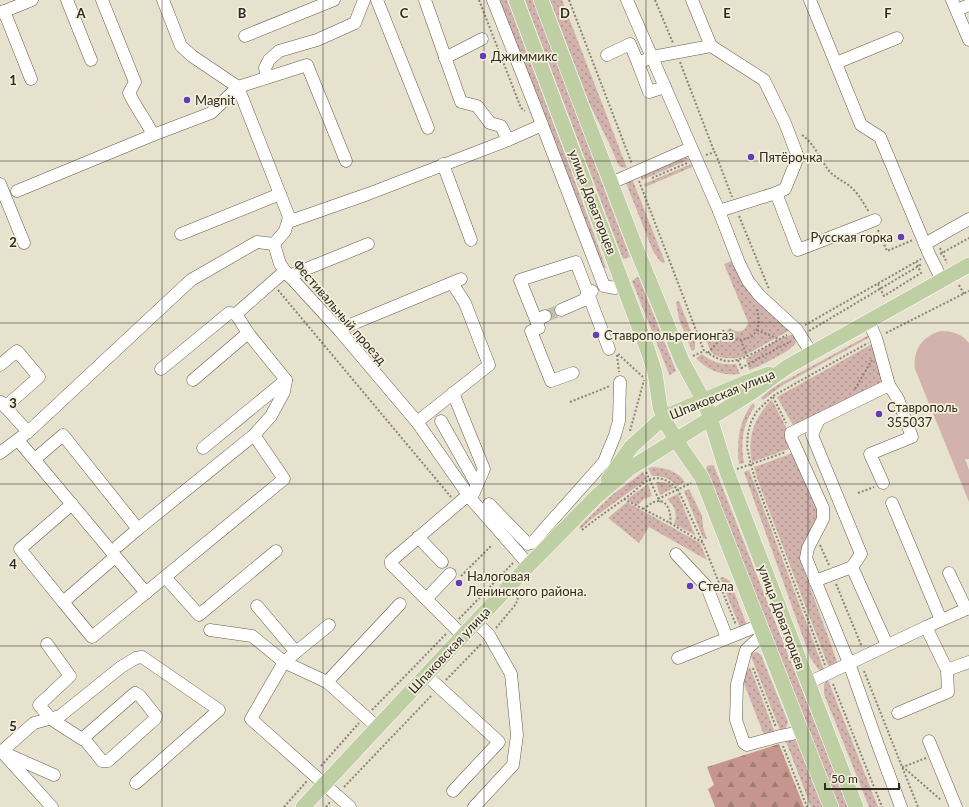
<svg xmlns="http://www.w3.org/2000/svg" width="969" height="807" font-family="Lato,sans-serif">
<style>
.grass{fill:url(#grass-dots)}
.forest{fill:url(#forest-firs)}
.park{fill:#d2b2ac}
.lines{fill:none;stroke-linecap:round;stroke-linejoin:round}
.minor-tunnel{stroke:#c2bdac;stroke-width:12;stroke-dasharray:12 6;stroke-linecap:butt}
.minor-casing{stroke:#625d4c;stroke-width:13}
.major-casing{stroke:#fff;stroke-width:16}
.path{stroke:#888577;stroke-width:2;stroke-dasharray:2 2;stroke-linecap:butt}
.minor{stroke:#fff;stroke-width:12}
.major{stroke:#bed0a3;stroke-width:15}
.grid{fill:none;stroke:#2d2b24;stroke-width:1;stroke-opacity:0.55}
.poi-dot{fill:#633db5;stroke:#f5efdb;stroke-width:1.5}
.labels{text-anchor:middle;stroke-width:3.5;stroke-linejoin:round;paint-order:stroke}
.poi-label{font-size:13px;fill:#2d2b24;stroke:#f5efdb;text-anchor:start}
.street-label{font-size:13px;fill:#2d2b24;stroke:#f5efdb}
.grid-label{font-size:13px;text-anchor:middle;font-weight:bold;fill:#2d2b24;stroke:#f5efdb;stroke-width:3.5;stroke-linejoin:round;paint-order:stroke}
</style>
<defs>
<pattern id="grass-dots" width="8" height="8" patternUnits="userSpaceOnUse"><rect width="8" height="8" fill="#d2b2ac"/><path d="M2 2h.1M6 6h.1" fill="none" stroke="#ab918c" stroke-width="1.8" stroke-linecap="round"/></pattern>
<pattern id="forest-firs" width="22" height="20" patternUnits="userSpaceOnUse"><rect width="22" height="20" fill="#c6968e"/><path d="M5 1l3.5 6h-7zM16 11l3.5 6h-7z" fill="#a17b74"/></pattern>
</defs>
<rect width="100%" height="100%" fill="#e7e2ce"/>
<!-- grass -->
<g class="grass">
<polygon points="497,0 507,0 572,173 606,268 600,269"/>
<polygon points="525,0 533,0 630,257 623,259"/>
<polygon points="550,0 562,0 627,168 621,167 618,164 609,143 590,105"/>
<polygon points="682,157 690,159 642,180 640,175"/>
<polygon points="691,164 692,167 645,187 644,184"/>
<polygon points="631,176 665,262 664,263 659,260 653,251 626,183"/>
<path d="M732,261L754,297L790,330L742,357C732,359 716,360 710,350C708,346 707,341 706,337L719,332V338L730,328C738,334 746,332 748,322L724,264Z"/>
<polygon points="637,277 639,278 676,371 670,375 669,374 632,281"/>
<polygon points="679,301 695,342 695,349 692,351 679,319 676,302"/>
<path d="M793,334C794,336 796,339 796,342C794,350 758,367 749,370L746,359L779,339Z"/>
<polygon points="869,335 870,337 783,385 773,392 763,400 761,398 771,389 781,383"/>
<polygon points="874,343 884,378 881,383 794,427 777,397"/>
<path d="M702,354C713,363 722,365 736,364L740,374C723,376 708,371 696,358Z"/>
<path d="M772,400L788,431L791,448L752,462C747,437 754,417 772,400Z"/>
<path d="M753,403L755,406C743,424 740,441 744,463L739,464C737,441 738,422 753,403Z"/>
<polygon points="793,453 819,513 803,551 802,565 838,664 829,668 758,481 754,467"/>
<polygon points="711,465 714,466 848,807 839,807 706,469 707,466"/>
<path d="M653,467C665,468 678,471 685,482L677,486C669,478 663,476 652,476L648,468Z"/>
<polygon points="749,470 824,670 819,670 810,657 744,472"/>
<polygon points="643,472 647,479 589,521 581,529 579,527 612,495"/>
<path d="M656,482C663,482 669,482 674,488L660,495Z"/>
<polygon points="648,484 652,496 644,499 637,506 627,499"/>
<polygon points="689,489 702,516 703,527 707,539 703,538 684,491"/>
<path d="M678,494L695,535L674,524C678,514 675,506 667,499Z"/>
<polygon points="627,502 700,543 707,560 649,527 639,543 608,518"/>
<polygon points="723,577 730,581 746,623 745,626 741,630 720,578"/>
<polygon points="756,652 761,655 788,722 786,728 780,730 751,656 752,653"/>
<polygon points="750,667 775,733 764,735 743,681 744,674"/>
<polygon points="828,680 878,807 869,807 824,694 824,684"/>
<polygon points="792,738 796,740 801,747 825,807 811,807 785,739"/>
</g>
<!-- forest -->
<polygon class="forest" points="779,744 804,807 715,807 708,789 714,785 707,767"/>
<!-- park -->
<path class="park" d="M941,331C953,331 962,334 969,343V459H965L969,470V502L915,369C913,350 922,336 941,331Z"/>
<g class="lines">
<!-- minor-tunnel -->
<polyline class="minor-tunnel" points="545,316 561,310"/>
<defs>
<g id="minor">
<polyline points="67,0 91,60"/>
<polyline points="163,0 181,46 192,56 238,87 289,217 285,231 274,244 280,264 285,271 340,331 417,422 471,499 529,565"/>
<polyline points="377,0 428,128"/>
<polyline points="425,0 461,102 477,106 490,123 501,126 508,140"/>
<polyline points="493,0 536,109 604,286 615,288 624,285"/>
<polyline points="627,0 719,211 739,263 748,281 759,295 797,330 812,354"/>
<polyline points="692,0 711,46"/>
<polyline points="810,0 861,125 880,137 929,254 942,280"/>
<polyline points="952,0 969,40"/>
<polyline points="957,10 969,5"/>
<polyline points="4,11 31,79"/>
<polyline points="0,13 32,0"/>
<polyline points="245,36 334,0"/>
<polyline points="607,55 630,44 638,63 652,57 711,46 764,80 785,123 798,157 785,189 776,193 719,211"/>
<polyline points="445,58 482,39"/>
<polyline points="638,63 649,92 665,87"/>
<polyline points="836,63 897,38"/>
<polyline points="267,77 265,68 269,60 279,51 317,40 355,23 364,0"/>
<polyline points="153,135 211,113 238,87 307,65 346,161"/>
<polyline points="443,164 471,240"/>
<polyline points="611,183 691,148"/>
<polyline points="0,184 24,243"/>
<path d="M17,191L153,135C146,120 136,108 129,93L135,82L102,0"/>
<polyline points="776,193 798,250 875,220"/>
<polyline points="288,222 368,194 508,140 542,125"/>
<polyline points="181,234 280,194"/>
<polyline points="925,244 969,219"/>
<polyline points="289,276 368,244"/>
<polyline points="561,310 584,300 588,293 592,291"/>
<polyline points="545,316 536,320 520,280 576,262 609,349"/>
<polyline points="536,320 539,328 531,331 551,381 573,373"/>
<polyline points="869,322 876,338 889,385 898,399 912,437 870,454 883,483"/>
<polyline points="340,331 350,325 461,279"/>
<polyline points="0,365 17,351 39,377 5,407"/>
<polyline points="161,369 229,313 236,314 285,271"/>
<polyline points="193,380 248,333"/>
<polyline points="889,385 791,433 791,437 823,508 823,519 808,548 806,558 849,663 878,745 901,807"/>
<polyline points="453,393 484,469 471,499"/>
<polyline points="1,402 28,432"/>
<polyline points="819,419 812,435 861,554 852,567 887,645"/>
<polyline points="441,421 477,485"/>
<polyline points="417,422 489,365 465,303 452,283"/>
<polyline points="18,440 146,593"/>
<polyline points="203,448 286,380"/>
<polyline points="0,453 28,432 191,280 257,242 274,244"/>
<polyline points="35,459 63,435 138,529 254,435 271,416 284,392 286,380 248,333 236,314"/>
<polyline points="892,503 941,620"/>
<polyline points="489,504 528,544 532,543 604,462 615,435 619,421 620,382"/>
<polyline points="418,537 442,562"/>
<polyline points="118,546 138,529"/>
<polyline points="676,554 707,587 727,638"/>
<polyline points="115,557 63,602 92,637 284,479 254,435"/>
<polyline points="949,573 966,609"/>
<polyline points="165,577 199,615 276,551"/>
<polyline points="815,581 852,567"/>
<polyline points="426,599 450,574"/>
<polyline points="63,602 20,549 72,504"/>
<polyline points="257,606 296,652"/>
<polyline points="329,625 284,662 251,719 350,807"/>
<polyline points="926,627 947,670 969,662"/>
<polyline points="210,630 252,636 284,662 327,682 377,727"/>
<polyline points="763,634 746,650 737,684 736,720 744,743 747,745 780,736 802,732"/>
<polyline points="463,636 391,564 391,561 468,495"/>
<polyline points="47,644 70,676 39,705 51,719 82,739 85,740 102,761 108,761 155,719 156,716 140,696 135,693 82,739"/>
<polyline points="678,658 760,625"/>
<polyline points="426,675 499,742 453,791"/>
<polyline points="327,682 400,604"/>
<polyline points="808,683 926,627 969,608"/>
<polyline points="898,713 948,692 947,670"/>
<polyline points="929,741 956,807"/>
<polyline points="0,753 34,723 60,716 121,667 136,658 142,657 219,710 136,783"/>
<polyline points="52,807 2,752 54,775"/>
<polyline points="474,807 513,765 517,735 511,674 489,635 476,622"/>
</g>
<g id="major">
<polyline points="516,0 648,351 655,373 660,407 666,423 680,446 702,478 831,807"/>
<polyline points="541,0 632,238 682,361 706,405 727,472 856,807"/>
<polyline points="608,480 631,447 664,417 747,382 769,374"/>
<polyline points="303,807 529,565 597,496 629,469 751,393 787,367 969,265"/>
</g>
</defs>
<!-- minor casing -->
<use href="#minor" class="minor-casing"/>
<!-- major casing -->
<use href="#major" class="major-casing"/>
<!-- path -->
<g class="path">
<polyline points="479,0 521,108 525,111"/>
<polyline points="569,0 632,164"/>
<polyline points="655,0 673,43"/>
<polyline points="680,62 714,151"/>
<path d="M802,135C815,144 820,160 830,172C837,179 846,182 853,189C859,195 864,204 869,212"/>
<polyline points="706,155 715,152 732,197"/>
<polyline points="652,178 687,163"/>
<path d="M639,181L704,351C712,355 718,360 727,361C741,363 773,342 787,335"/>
<polyline points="739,216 769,289"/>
<polyline points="878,230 887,251 913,240"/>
<polyline points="940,248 947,263"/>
<polyline points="940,254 969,238"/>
<polyline points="878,284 884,296 921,273 916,262"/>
<polyline points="959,285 964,294"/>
<polyline points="278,290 451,497"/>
<polyline points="805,325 921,259"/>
<path d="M723,330C729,343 752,343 757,329C760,323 758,316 757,309"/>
<polyline points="757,330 779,339"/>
<polyline points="809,331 922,264"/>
<polyline points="886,333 969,291"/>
<polyline points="741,340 747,356"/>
<polyline points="708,353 725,334"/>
<polyline points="618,354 643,377"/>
<polyline points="617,355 619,372"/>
<polyline points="693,356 704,351"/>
<polyline points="738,360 742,369"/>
<polyline points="741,368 791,341"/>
<polyline points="855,389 872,360"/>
<polyline points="773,397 786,423"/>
<polyline points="570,402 610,386"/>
<polyline points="630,431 644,380"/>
<polyline points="737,469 786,452"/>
<polyline points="646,472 660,502"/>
<polyline points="858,493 874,487"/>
<polyline points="624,499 670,523 703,543"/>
<polyline points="658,499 691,483"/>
<path d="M643,509C646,507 650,504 654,502C667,497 672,513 670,523"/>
<path d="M582,530C598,517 615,506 631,494C637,489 644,481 651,479C662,476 671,482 678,490L703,543L736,625"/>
<polyline points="820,545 829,565"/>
<polyline points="461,576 491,546"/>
<polyline points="836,584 862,647"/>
<polyline points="459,619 513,563"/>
<polyline points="496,628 516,604 519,594"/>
<polyline points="825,665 756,482 751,465 747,447 748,433 751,422 757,411 773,396 868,343"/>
<polyline points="753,668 776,727"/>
<polyline points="864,671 918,807"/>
<polyline points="446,680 482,643"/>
<polyline points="833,684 882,807"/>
<polyline points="372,710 447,633"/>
<polyline points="783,746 807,807"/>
<polyline points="926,758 903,767 941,800"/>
<polyline points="321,766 359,723"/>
<polyline points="344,787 432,695"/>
<polyline points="284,807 307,781"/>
<polyline points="326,807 330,802"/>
</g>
<!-- minor -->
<use href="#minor" class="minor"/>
<!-- major -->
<use href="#major" class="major"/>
</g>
<!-- grid -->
<path class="grid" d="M162,0V807M323,0V807M484,0V807M646,0V807M808,0V807M0,161H969M0,323H969M0,484H969M0,646H969"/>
<!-- markers -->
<g class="poi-dot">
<circle cx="483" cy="56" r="4"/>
<circle cx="187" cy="100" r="4"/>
<circle cx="751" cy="157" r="4"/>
<circle cx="901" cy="237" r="4"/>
<circle cx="596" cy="335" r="4"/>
<circle cx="879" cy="414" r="4"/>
<circle cx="459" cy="583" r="4"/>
<circle cx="690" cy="586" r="4"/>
</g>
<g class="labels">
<!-- poi labels -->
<g class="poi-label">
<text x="491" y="61">Джиммикс</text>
<text x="195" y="105">Magnit</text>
<text x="759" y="162">Пятёрочка</text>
<text x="893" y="242" text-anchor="end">Русская горка</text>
<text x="604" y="340">Ставропольрегионгаз</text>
<text x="887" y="412">Ставрополь<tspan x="887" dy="15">355037</tspan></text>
<text x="467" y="581">Налоговая<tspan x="467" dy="15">Ленинского района.</tspan></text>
<text x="698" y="591">Стела</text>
</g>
<!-- street labels -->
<g class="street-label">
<text transform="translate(593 202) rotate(69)" y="5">улица Доваторцев</text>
<text transform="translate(340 312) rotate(49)" y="5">Фестивальный проезд</text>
<text transform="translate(722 394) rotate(-22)" y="5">Шпаковская улица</text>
<text transform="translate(782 617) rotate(69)" y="5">улица Доваторцев</text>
<text transform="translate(449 650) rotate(-47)" y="5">Шпаковская улица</text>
</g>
</g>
<g class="grid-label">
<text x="81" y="18">A</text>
<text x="242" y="18">B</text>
<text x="404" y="18">C</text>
<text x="565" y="18">D</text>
<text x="727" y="18">E</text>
<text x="888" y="18">F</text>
<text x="13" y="85">1</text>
<text x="13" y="247">2</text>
<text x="13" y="408">3</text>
<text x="13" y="569">4</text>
<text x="13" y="731">5</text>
</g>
<!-- scale -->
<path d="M825 783v6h74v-6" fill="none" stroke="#2d2b24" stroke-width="2"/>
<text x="831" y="783" font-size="12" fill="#2d2b24" stroke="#f5efdb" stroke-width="3" paint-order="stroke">50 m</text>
</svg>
